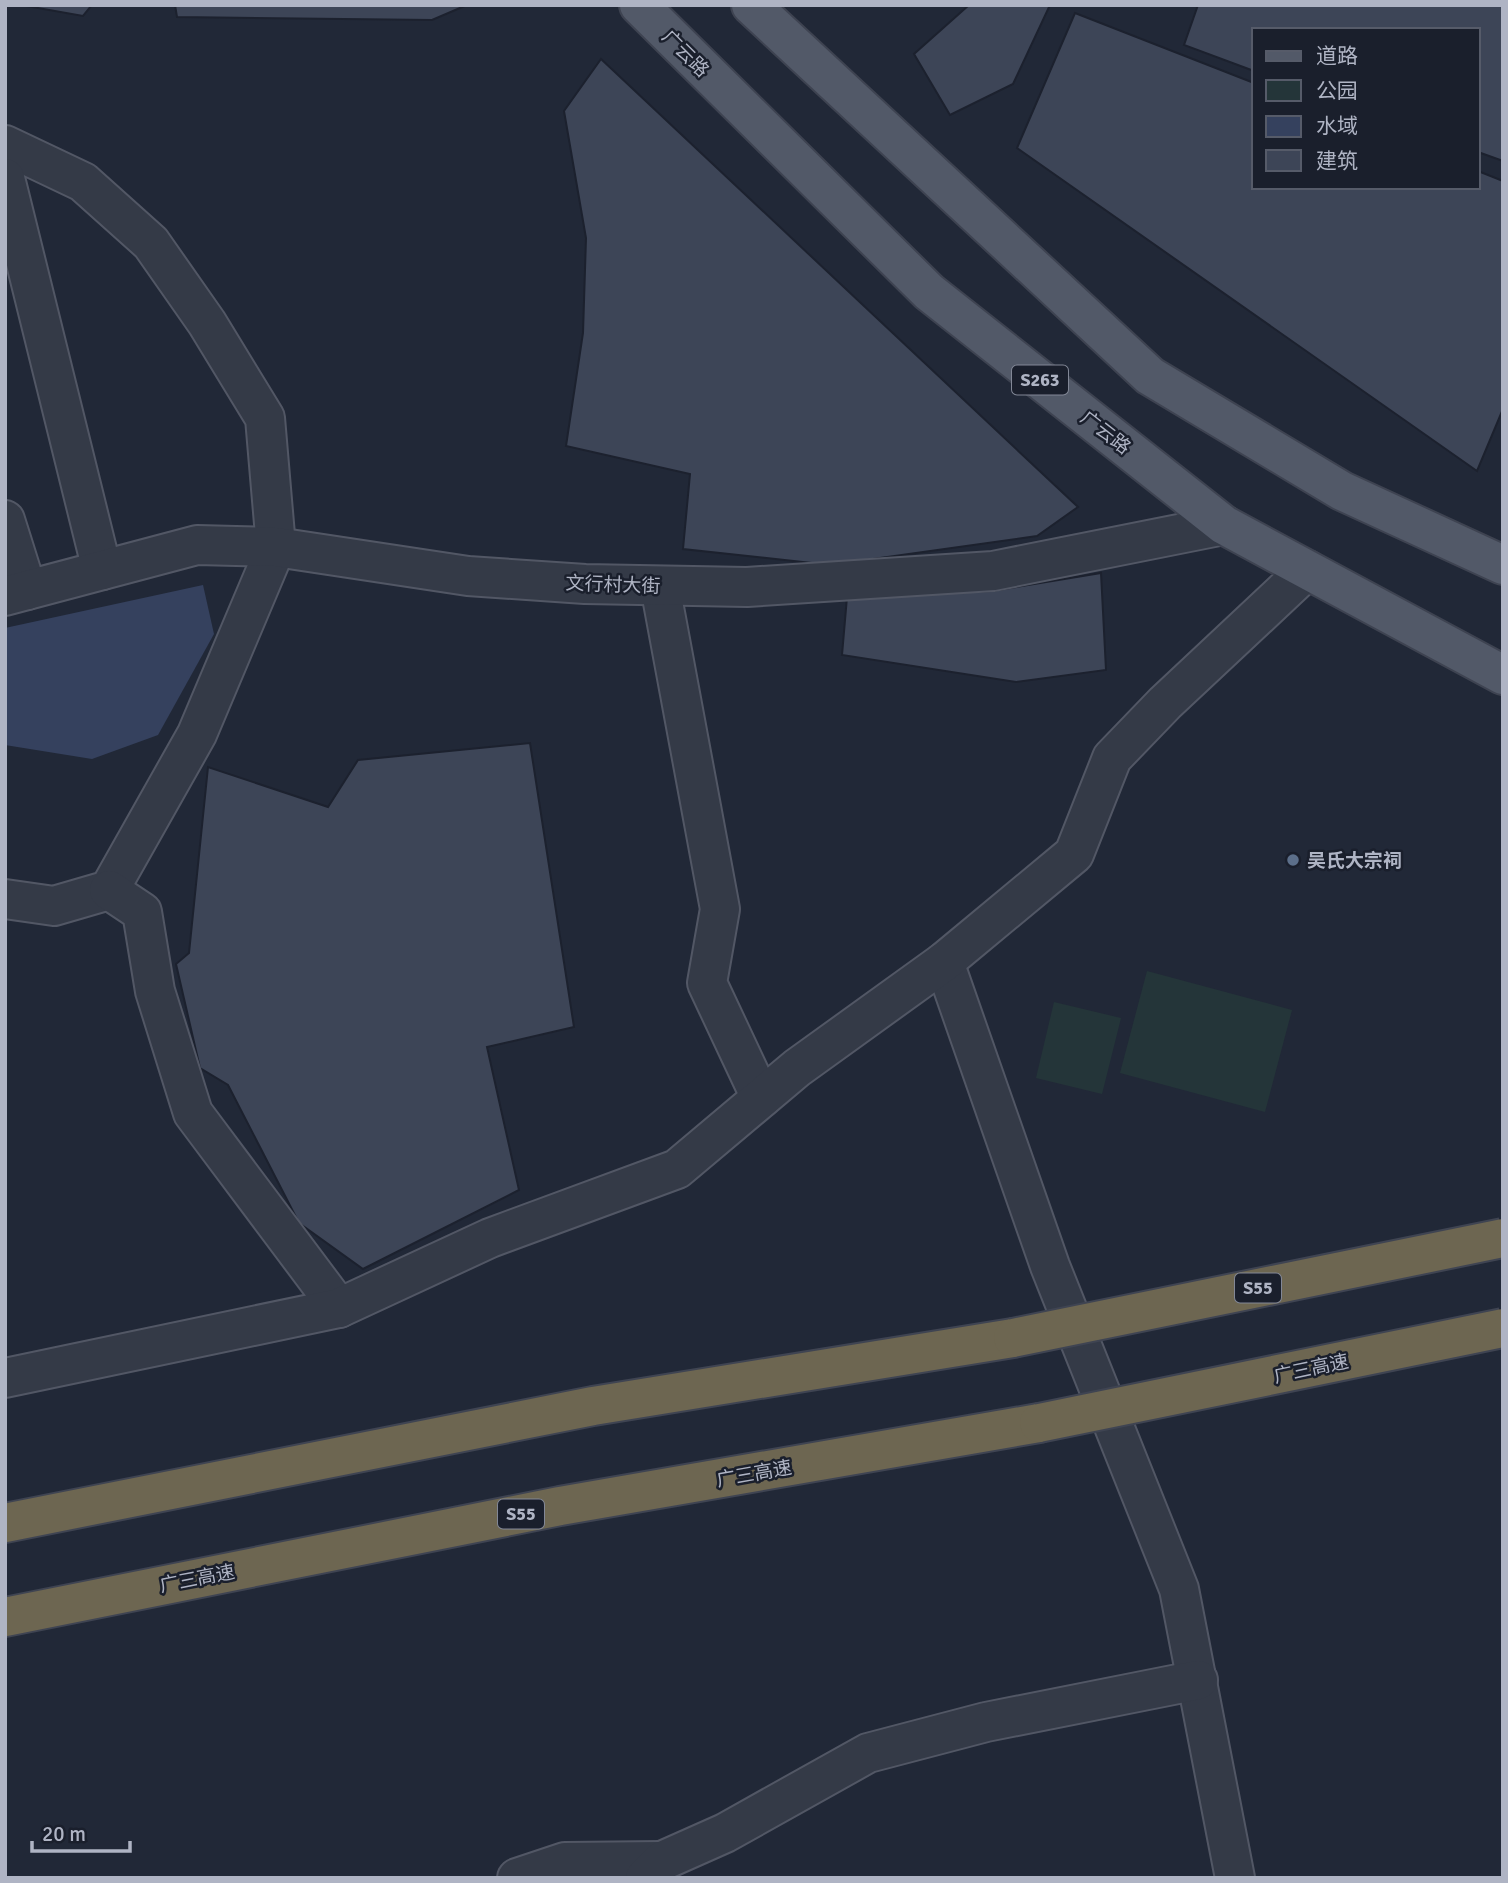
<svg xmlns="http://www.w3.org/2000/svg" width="1508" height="1883" font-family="Signika,'Noto Sans SC',sans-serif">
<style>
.green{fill:#243539}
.water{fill:#35415e}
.building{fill:#3d4557;stroke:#1c212e;stroke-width:2}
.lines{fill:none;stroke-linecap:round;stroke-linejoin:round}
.minor-casing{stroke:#525765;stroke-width:42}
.major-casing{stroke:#3e4351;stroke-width:42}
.highway-casing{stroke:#3f4452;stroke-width:42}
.minor{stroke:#343a47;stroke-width:38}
.major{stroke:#525968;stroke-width:38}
.highway{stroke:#6d6651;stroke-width:38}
.highway-bridge-casing{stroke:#3f4452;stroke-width:42;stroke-linecap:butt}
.highway-bridge{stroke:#6d6651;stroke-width:38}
.service-dot{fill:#5c6f8a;stroke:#1a1f2c;stroke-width:2.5}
.labels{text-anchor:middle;stroke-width:5;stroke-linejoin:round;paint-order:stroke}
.shield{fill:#1a1f2c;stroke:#828796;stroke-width:2}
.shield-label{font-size:18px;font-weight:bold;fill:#afb4c4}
.street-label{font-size:19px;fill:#afb4c4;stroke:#1a1f2c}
.poi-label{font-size:19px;font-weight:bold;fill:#afb4c4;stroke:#1a1f2c;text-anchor:start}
</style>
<rect width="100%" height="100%" fill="#212837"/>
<!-- green -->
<g class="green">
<polygon points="1147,971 1292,1010 1265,1112 1120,1073"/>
<polygon points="1054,1002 1121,1018 1102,1094 1036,1078"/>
</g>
<!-- water -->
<polygon class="water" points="203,585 214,634 158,735 92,759 5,745 5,628"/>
<!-- building -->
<g class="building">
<polygon points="21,5 92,5 83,16"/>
<polygon points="175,5 467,5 432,20 177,17"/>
<polygon points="969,5 1050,5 1013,84 950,115 914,54"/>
<polygon points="1198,5 1503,5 1503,161 1478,152 1478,30 1254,30 1254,71 1184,45"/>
<polygon points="1075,13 1254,83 1254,187 1478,187 1478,171 1503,181 1503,409 1477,471 1017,148"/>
<polygon points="601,59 1078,507 1037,536 830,565 683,549 690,474 566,446 583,333 586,238 564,111"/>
<polygon points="1101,573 1106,670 1016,682 842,655 847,597 992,591"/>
<polygon points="530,743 574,1027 487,1047 519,1190 363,1269 299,1223 228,1085 200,1068 176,964 189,953 208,767 328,807 358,760"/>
</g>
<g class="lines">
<defs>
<g id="minor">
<polyline points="5,145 83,182 151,243 207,323 265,418 276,547 197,734 109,890 54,906 5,899"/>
<polyline points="5,178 102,570"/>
<polyline points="5,520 27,590"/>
<polyline points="660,586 720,909 707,983 761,1098"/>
<polyline points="5,596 197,545 276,547 468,576 585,584 747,587 993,571 1224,525"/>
<polyline points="109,890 142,912 155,991 193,1113 339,1308"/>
<polyline points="944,962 1050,1266 1179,1589 1235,1878"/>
<polyline points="5,1378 339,1308 490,1238 677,1169 797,1068 944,962 1074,854 1112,758 1165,703 1307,570"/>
<polyline points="517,1878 565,1862 662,1861"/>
<polyline points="645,1878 662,1861 725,1833 868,1753 986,1722 1198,1680"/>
</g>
<g id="major">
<polyline points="639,5 929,292 1224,525 1503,675"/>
<polyline points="751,5 1150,376 1342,491 1503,565"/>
</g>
<g id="highway">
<polyline points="5,1523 593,1406 1013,1338"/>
<polyline points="5,1617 560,1506 1039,1423"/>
</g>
</defs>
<!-- minor casing -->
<use href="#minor" class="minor-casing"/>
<!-- major casing -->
<use href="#major" class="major-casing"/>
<!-- highway casing -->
<use href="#highway" class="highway-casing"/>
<!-- minor -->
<use href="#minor" class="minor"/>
<!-- major -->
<use href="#major" class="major"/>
<!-- highway -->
<use href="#highway" class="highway"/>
<defs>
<g id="highway-bridge">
<polyline points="1013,1338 1503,1238"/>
<polyline points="1039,1423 1503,1328"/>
</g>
</defs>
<!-- highway-bridge casing -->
<use href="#highway-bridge" class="highway-bridge-casing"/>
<!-- highway-bridge -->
<use href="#highway-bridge" class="highway-bridge"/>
</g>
<!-- markers -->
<circle class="service-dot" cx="1293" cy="860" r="7"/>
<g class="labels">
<!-- shield labels -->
<g class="shield">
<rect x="1012" y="365.5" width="56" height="29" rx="5"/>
<rect x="1235" y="1273.5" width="46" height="29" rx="5"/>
<rect x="498" y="1499.5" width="46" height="29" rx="5"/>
</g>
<g class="shield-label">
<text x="1040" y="386">S263</text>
<text x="1258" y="1294">S55</text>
<text x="521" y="1520">S55</text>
</g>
<!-- street labels -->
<g class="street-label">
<text transform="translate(686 53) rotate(45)" y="7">广云路</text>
<text transform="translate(1106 432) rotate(38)" y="7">广云路</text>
<text transform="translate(613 584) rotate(2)" y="7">文行村大街</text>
<text transform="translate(1311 1368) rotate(-12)" y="7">广三高速</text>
<text transform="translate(754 1473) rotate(-10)" y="7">广三高速</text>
<text transform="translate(197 1578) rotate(-11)" y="7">广三高速</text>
</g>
<!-- poi labels -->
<g class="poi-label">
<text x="1307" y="867">吴氏大宗祠</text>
</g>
</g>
<!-- border -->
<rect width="1508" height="1883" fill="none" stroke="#afb4c4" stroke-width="14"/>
<!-- legend -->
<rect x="1252" y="28" width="228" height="161" fill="#1a1f2c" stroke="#565b69" stroke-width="2"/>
<rect x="1266" y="51" width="35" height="10" fill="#525968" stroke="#565b69" stroke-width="2"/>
<text x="1316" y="63" font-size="21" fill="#afb4c4">道路</text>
<rect x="1266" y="80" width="35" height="21" fill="#243539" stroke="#565b69" stroke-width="2"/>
<text x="1316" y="98" font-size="21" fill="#afb4c4">公园</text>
<rect x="1266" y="116" width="35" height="21" fill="#35415e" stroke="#565b69" stroke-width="2"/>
<text x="1316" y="133" font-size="21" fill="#afb4c4">水域</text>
<rect x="1266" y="150" width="35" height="21" fill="#3d4557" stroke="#565b69" stroke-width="2"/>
<text x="1316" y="168" font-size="21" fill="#afb4c4">建筑</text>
<!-- scale -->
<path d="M32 1841v10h98v-10" fill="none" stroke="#afb4c4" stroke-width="3.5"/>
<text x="42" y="1841" font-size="21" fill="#afb4c4" stroke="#1a1f2c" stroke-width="5" paint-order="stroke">20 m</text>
</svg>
